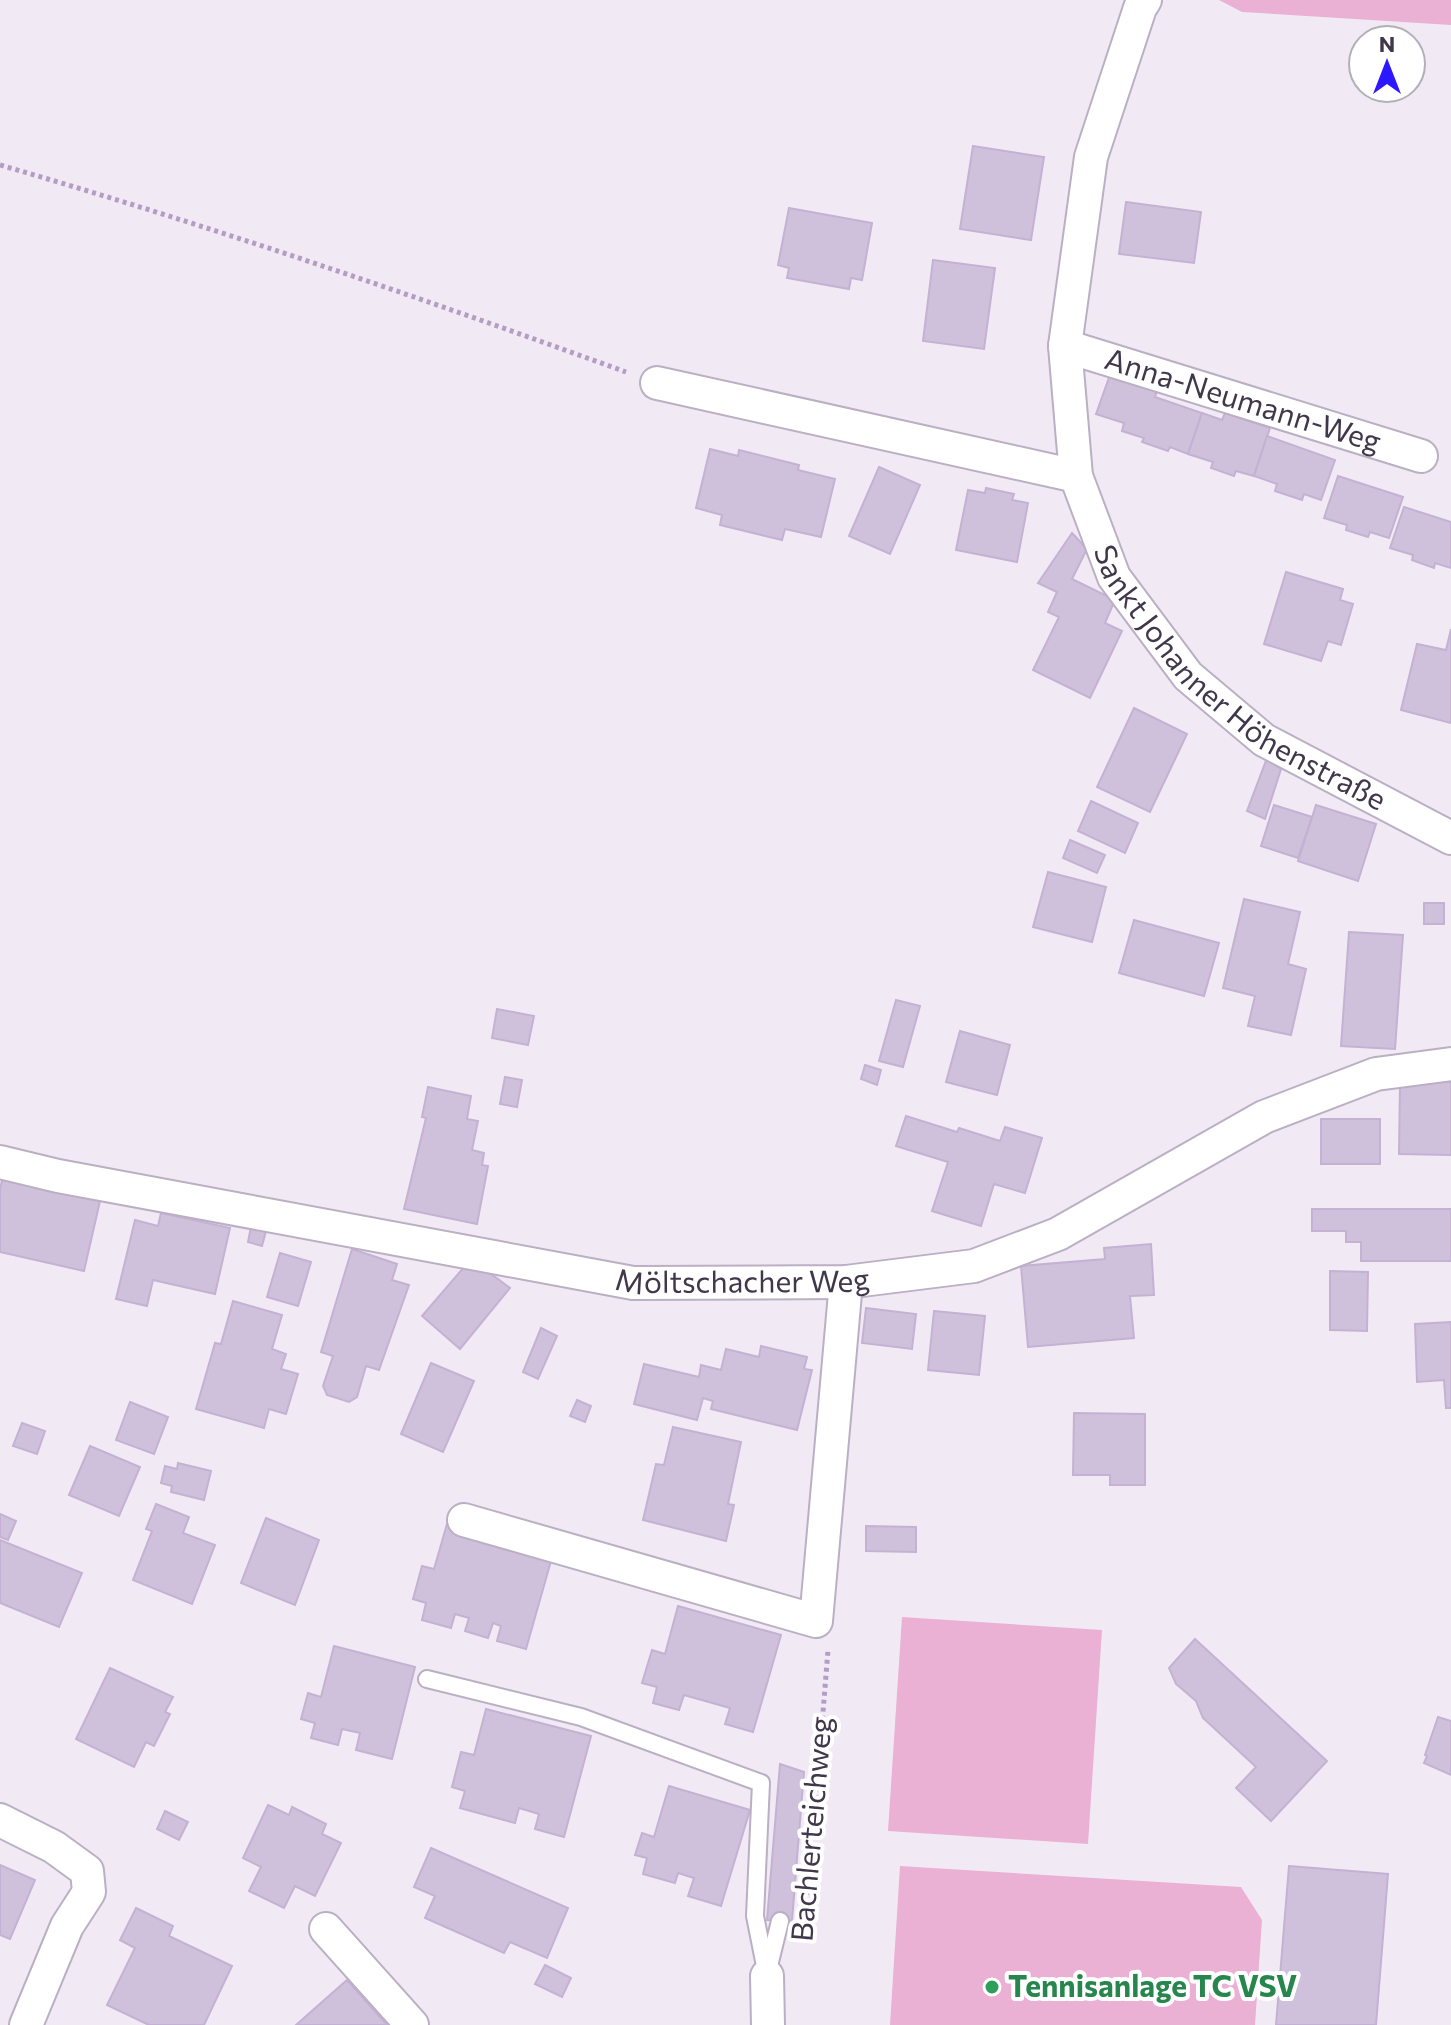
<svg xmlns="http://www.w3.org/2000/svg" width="1451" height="2025" font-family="Commissioner,sans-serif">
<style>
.green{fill:#ebb1d4}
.building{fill:#cfc1db;stroke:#c4b1d3;stroke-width:2}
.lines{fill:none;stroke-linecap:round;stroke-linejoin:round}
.service-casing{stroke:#bbafc4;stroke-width:20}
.minor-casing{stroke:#bbafc4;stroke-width:36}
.path{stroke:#b49cc4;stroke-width:5;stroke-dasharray:4 4;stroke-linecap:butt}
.service{stroke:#fff;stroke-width:16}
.minor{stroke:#fff;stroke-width:32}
.leisure-dot{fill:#2e9e5b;stroke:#fff;stroke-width:3}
.labels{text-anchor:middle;stroke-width:8;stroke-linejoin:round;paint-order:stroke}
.street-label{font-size:30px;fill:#41374a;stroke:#fff}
.leisure-label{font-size:30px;font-weight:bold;fill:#27864d;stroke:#fff;text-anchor:start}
</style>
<rect width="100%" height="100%" fill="#f1eaf5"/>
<!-- green -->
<g class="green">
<polygon points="1219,0 1451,0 1451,25 1242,12"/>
<polygon points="902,1617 1102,1630 1088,1844 888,1831"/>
<polygon points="900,1866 1241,1887 1262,1920 1255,2025 890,2025"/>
</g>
<!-- building -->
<g class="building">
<polygon points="973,146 1044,157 1031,240 960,229"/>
<polygon points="1126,202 1201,212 1194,263 1119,254"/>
<polygon points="789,208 872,223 862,280 851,278 849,289 787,278 789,268 778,265"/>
<polygon points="933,260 995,268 984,349 923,341"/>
<polygon points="1111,372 1158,388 1155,397 1202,413 1188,454 1170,447 1168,451 1142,442 1144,438 1122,431 1124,423 1096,414"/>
<polygon points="1202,413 1222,420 1225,413 1270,428 1254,476 1236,471 1234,476 1211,468 1213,462 1188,454"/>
<polygon points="1267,436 1335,460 1321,500 1304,494 1302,500 1275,491 1277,484 1254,476"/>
<polygon points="710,449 738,456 739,450 799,465 798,470 835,479 821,537 785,529 782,540 720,525 722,515 696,508"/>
<polygon points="879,467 920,485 890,554 849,536"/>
<polygon points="1338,476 1403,497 1389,538 1370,532 1368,537 1346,530 1347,525 1324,518"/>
<polygon points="986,488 1014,494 1012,500 1028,503 1017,562 956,550 968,490 985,493"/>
<polygon points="1404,507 1451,522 1451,568 1435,563 1434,568 1412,560 1413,555 1390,548"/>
<polygon points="1072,533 1087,549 1072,579 1115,600 1105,623 1122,631 1090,698 1033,670 1059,617 1048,612 1057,592 1038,583"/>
<polygon points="1286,572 1343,589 1340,600 1353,604 1341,645 1328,641 1321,661 1264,644"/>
<polygon points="1451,629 1451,723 1401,710 1417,644 1446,650"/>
<polygon points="1134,708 1187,734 1150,812 1097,787"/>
<polygon points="1267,758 1281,769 1265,819 1247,811"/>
<polygon points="1091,801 1138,823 1125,853 1078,831"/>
<polygon points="1274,805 1312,817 1298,858 1261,846"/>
<polygon points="1316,805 1376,824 1358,881 1298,861"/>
<polygon points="1070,840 1105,855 1097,873 1063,858"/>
<polygon points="1048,872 1106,887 1092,942 1033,927"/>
<polygon points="1244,899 1300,912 1288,964 1306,969 1291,1035 1248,1026 1255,996 1223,988"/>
<rect x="1424" y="903" width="20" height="21"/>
<polygon points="1134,920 1219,943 1204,996 1119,973"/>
<polygon points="1349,932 1403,935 1395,1049 1341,1046"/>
<polygon points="896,1000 920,1006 903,1067 879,1061"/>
<polygon points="497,1009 534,1016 528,1045 492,1038"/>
<polygon points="960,1031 1010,1045 997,1095 946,1082"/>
<polygon points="865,1065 881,1070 877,1085 861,1079"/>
<polygon points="505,1077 522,1080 517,1107 500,1104"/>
<polygon points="1400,1082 1451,1082 1451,1155 1399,1154"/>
<polygon points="428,1087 471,1096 467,1119 478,1121 472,1150 484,1153 482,1165 488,1166 477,1224 404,1209 426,1118 422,1117"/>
<polygon points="906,1116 957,1132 959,1128 1000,1141 1005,1127 1042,1138 1025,1193 994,1184 981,1226 932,1211 948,1162 896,1146"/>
<rect x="1321" y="1119" width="59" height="45"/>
<polygon points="2,1180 100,1201 84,1271 0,1252 0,1190"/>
<polygon points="1312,1209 1451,1209 1451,1261 1361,1261 1361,1242 1346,1242 1346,1231 1312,1231"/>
<polygon points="161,1213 230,1228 215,1294 153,1280 147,1306 116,1299 135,1220 158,1226"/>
<polygon points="251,1227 266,1231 262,1246 248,1242"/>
<polygon points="1151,1244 1154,1295 1130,1296 1134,1338 1028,1347 1021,1266 1105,1259 1104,1248"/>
<polygon points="352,1249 397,1264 392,1280 409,1285 379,1370 366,1366 357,1397 349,1402 327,1395 323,1386 333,1356 321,1352"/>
<polygon points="280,1253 311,1262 298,1306 267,1297"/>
<polygon points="471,1259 510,1288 460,1349 422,1316"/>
<polygon points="1330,1271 1368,1272 1367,1331 1330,1330"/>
<polygon points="233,1301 282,1315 272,1349 286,1354 281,1369 298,1374 286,1414 269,1409 264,1428 196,1409 215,1343 221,1344"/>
<polygon points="866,1308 916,1314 912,1349 862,1343"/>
<polygon points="934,1311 985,1316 979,1375 928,1370"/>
<polygon points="1451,1322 1451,1408 1446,1408 1444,1380 1417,1382 1415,1324"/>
<polygon points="541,1328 557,1336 538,1379 523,1372"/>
<polygon points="761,1346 807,1357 804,1369 812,1370 797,1430 711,1409 713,1401 703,1398 697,1420 634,1404 644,1364 699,1377 701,1365 721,1370 726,1349 759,1357"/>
<polygon points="431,1363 474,1381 443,1452 401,1434"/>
<polygon points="577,1400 591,1406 585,1422 570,1416"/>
<polygon points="130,1402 168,1417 154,1454 116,1440"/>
<polygon points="1074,1413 1145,1414 1145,1485 1110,1485 1110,1475 1073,1475"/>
<polygon points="22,1423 45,1431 37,1454 13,1446"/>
<polygon points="673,1427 741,1442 728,1504 734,1505 726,1541 643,1520 656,1464 664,1465"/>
<polygon points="90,1446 140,1467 119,1516 69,1495"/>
<polygon points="178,1463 211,1471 204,1500 171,1492 172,1486 161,1483 165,1466 177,1469"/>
<polygon points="156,1504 189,1517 183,1533 215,1545 192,1604 133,1580 152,1531 146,1529"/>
<polygon points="0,1514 16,1521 8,1540 0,1537"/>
<polygon points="266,1518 319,1540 295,1605 241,1583"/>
<polygon points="447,1524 553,1554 526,1649 497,1641 501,1626 493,1623 488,1638 465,1631 469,1618 455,1614 451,1628 422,1620 426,1603 413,1599 422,1566 434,1569"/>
<polygon points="866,1526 916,1527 916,1552 866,1551"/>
<polygon points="0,1540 82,1573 59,1627 0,1603"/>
<polygon points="678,1606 781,1635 753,1732 725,1724 730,1708 684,1695 679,1710 653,1703 657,1687 642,1683 652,1650 665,1654"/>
<polygon points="1195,1639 1327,1761 1271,1821 1236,1788 1256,1767 1203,1718 1196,1701 1176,1684 1169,1668"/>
<polygon points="334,1646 415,1667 392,1759 356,1750 360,1733 342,1729 338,1745 311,1738 315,1723 301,1719 308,1693 321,1697"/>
<polygon points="110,1668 173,1697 165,1712 170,1714 154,1746 146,1742 134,1767 76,1739"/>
<polygon points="486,1709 591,1736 564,1837 535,1829 539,1814 519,1808 515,1823 460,1808 465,1791 452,1787 461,1752 474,1755"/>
<polygon points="1438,1717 1451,1721 1451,1775 1424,1763 1427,1756 1425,1755"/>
<polygon points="780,1764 804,1772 792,1921 767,1920"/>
<polygon points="669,1786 750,1810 721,1906 688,1896 694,1878 678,1873 675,1883 643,1874 647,1858 635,1855 642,1833 654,1837"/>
<polygon points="268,1805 289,1815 292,1807 326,1824 322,1834 341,1843 315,1896 295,1886 284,1908 249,1891 261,1867 243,1858"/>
<polygon points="165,1811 188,1822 179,1840 157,1829"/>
<polygon points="431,1848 568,1908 547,1958 510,1942 504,1953 425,1918 435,1896 414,1887"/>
<polygon points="0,1865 35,1880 10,1939 0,1935"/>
<polygon points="1289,1866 1388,1874 1376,2025 1276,2025"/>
<polygon points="136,1908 173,1926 169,1936 232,1966 204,2025 149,2025 107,2005 135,1948 120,1940"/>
<polygon points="545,1965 571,1978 562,1997 535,1984"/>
<polygon points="347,1980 387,2025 296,2025"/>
</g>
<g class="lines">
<defs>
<g id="service">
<polyline points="427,1679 581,1717 761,1783 755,1916 767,1976"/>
<polyline points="768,1970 780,1921"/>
</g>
<g id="minor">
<path id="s1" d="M1145,0L1140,8L1091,157L1065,346L1076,476L1114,577L1188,676L1264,740L1451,838"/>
<path id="s2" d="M1065,346L1421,456"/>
<polyline points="657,383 1076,476"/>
<path id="s3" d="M0,1162L58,1176L633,1283L846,1282L974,1266L1058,1234L1264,1117L1376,1074L1451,1064"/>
<polyline points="464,1520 816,1621 846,1282"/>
<polyline points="0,1820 54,1847 87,1871 89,1892 67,1926 26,2025"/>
<polyline points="326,1929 412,2025"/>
<polyline points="767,1976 768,2025"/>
</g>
</defs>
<!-- service casing -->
<use href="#service" class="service-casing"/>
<!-- minor casing -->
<use href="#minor" class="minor-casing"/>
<!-- path -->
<g class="path">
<path d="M0,165C211,226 419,297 626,372"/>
<polyline points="807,1911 828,1650"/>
</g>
<!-- service -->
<use href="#service" class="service"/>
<!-- minor -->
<use href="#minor" class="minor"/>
</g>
<!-- markers -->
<circle class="leisure-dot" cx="992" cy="1987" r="8"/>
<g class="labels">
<!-- street labels -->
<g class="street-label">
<text dy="10" stroke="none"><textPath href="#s2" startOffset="186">Anna-Neumann-Weg</textPath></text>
<text dy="10" stroke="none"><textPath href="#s1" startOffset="758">Sankt Johanner Höhenstraße</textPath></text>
<text dy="10" stroke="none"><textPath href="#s3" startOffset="754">Möltschacher Weg</textPath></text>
<text transform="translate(812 1829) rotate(-85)" y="10">Bachlerteichweg</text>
</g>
<!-- leisure labels -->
<g class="leisure-label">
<text x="1008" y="1997">Tennisanlage TC VSV</text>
</g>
</g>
<!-- north arrow -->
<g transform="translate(1387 64)"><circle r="38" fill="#ffffff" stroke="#b3afb7" stroke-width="2"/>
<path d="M0-6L14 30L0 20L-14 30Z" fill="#2c17ff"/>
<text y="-12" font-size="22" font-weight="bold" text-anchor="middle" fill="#41374a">N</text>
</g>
</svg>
